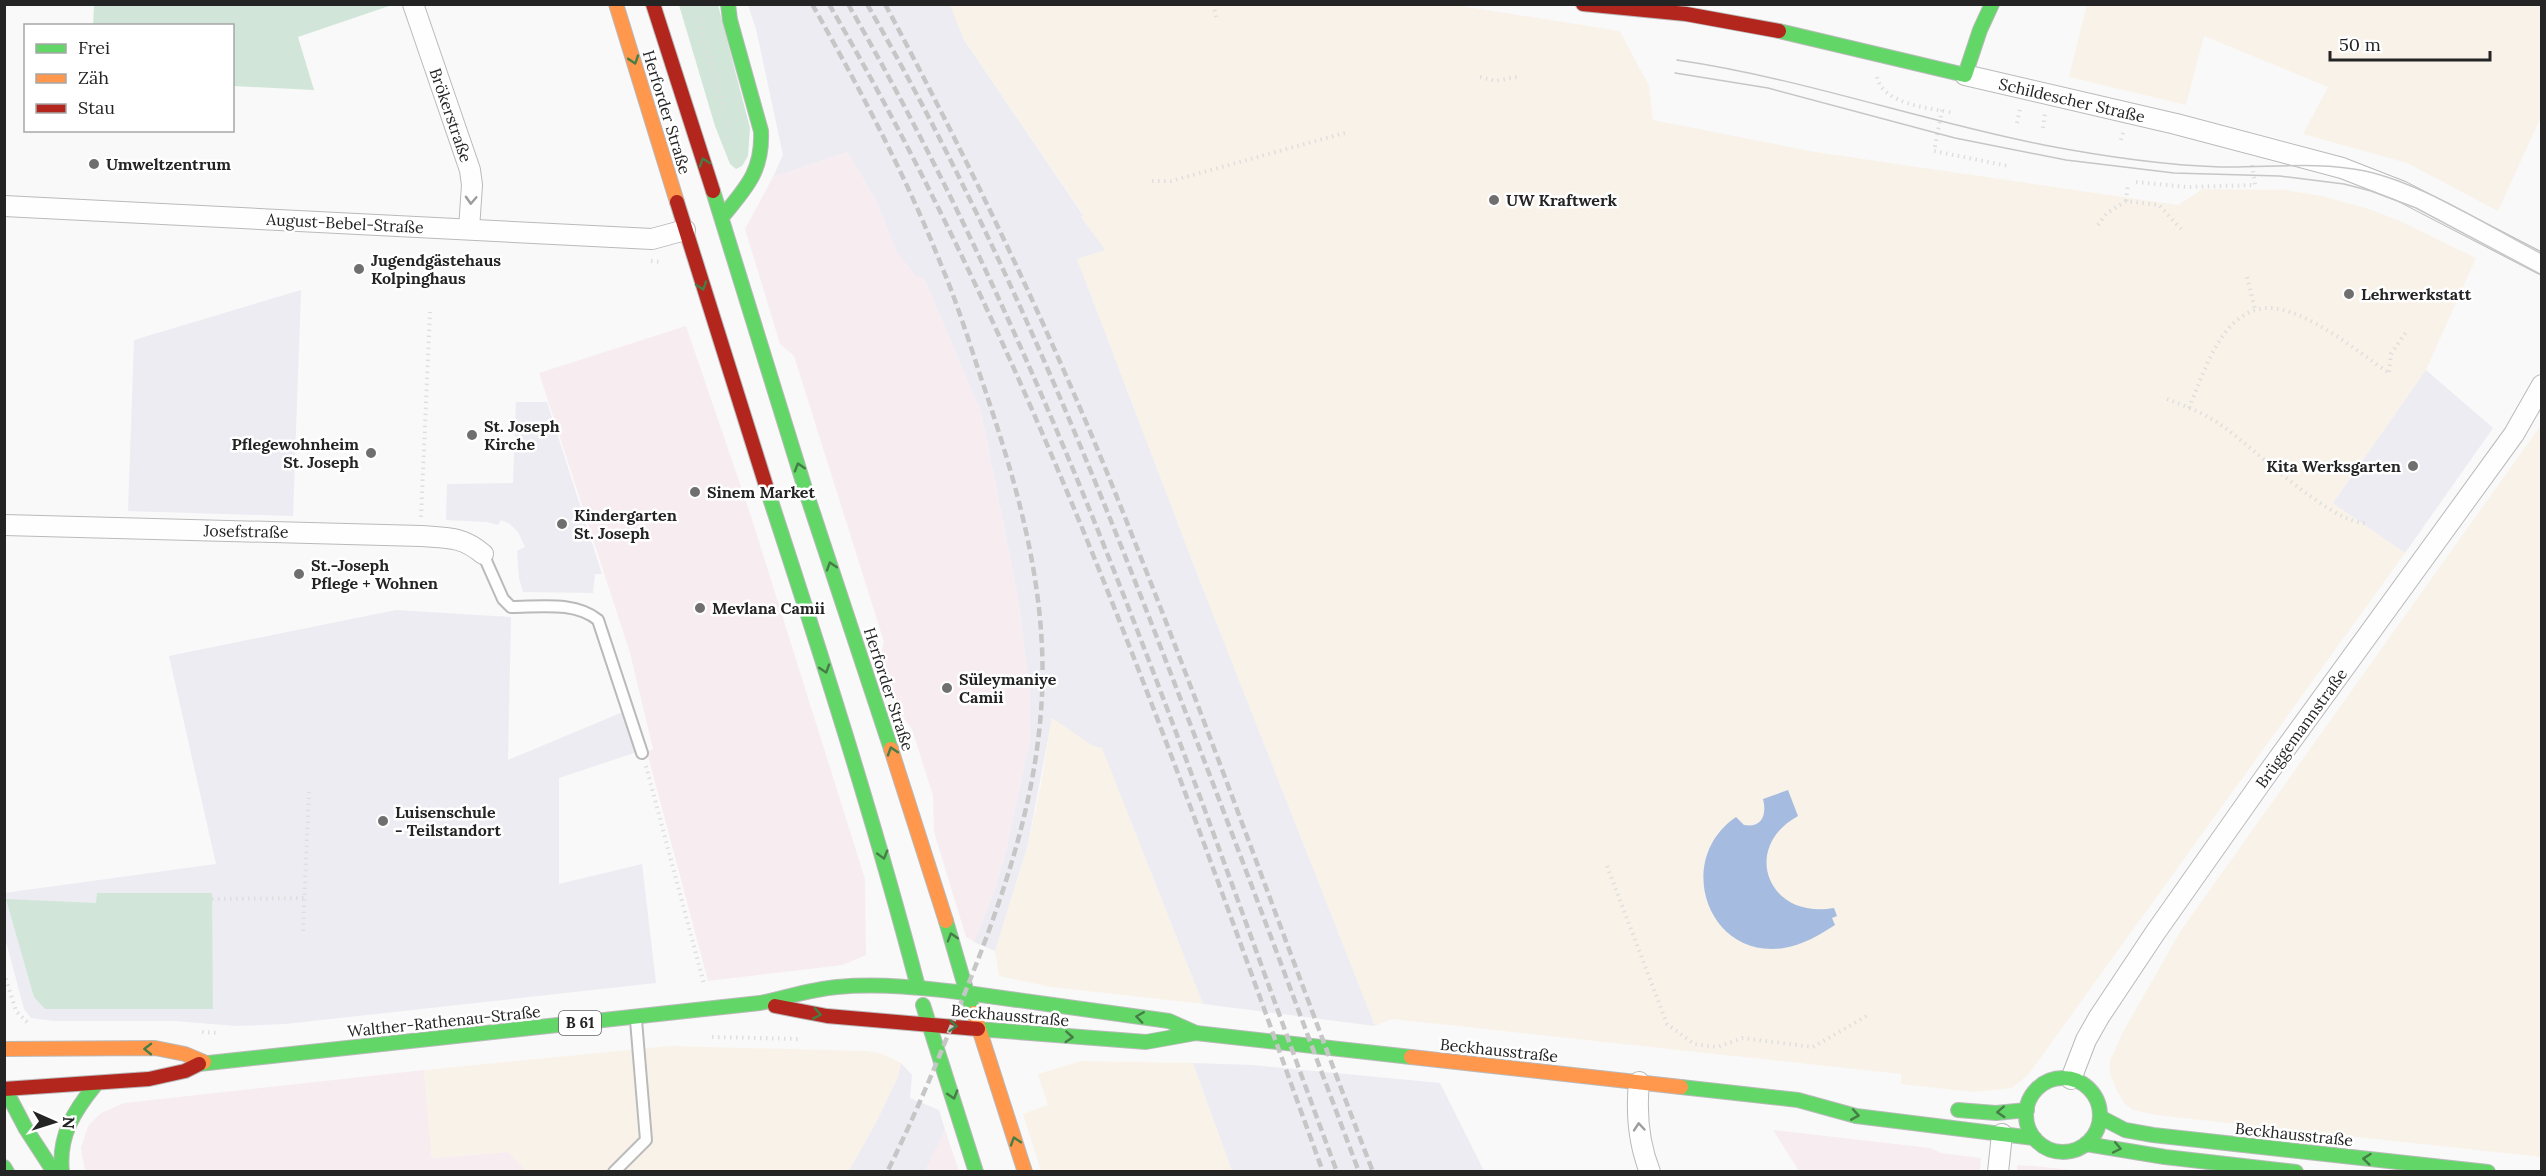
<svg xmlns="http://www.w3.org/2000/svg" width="2546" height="1176" font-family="Lora,serif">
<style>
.commercial{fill:#f7ecf0}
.industrial{fill:#f9f2e8}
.built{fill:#ececf2}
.green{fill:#d1e6d8}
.water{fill:#a5bce0}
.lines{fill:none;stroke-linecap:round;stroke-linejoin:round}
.lane-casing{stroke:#bababb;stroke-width:14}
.street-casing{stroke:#bababb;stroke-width:22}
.fast-casing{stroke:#bababb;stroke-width:16}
.slow-casing{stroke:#bababb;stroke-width:16}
.jam-casing{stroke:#bababb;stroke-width:16}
.path{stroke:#dfdfe0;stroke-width:4;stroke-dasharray:1.5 4.5;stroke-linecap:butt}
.lane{stroke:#fefefe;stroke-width:10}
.street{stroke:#fefefe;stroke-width:20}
.fast{stroke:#63d668;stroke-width:14}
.slow{stroke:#ff974d;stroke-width:14}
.jam{stroke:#b3261e;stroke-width:14}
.tram{stroke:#c6c6c6;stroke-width:1.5}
.rail{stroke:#c6c6c6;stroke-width:4.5;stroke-dasharray:9 4.5;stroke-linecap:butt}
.oneway{stroke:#447d46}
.oneway2{stroke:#9c9c9c}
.poi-dot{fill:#6f6f70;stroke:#fff;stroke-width:2}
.labels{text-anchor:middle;stroke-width:5;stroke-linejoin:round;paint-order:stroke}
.shield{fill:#fff;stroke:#666;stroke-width:1.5}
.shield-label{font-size:15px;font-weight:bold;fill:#242425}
.street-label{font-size:16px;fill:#242425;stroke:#fff}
.poi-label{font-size:16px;font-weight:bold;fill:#242425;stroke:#fff;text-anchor:start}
</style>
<rect width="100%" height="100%" fill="#f9f9fa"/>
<!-- commercial -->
<g class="commercial">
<polygon points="847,152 876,200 897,252 924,278 981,412 1019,603 1030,694 1030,740 1006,851 994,892 974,942 966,937 934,832 933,796 912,729 894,705 879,658 884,642 794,356 780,344 745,229 773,177"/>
<polygon points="686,326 750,513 865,879 866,955 843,965 708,981 647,752 653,749 630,653 539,373"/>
<polygon points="424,1070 432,1158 508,1152 527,1171 85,1171 81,1148 88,1126 101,1113 124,1103"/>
<polygon points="945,1130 959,1171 925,1172 929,1162"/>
<polygon points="1773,1130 1930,1148 1941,1153 1981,1158 1980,1171 1799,1171"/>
<polygon points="2017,1165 2033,1166 2083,1171 2017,1171"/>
</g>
<!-- industrial -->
<g class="industrial">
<polygon points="2087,4 2541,5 2541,117 2498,211 2407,163 2303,134 2328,87 2204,36 2186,105 2069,77"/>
<polygon points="950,5 1455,5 1620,31 1649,86 1653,120 1815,152 2178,205 2203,189 2285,190 2322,196 2369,209 2400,221 2476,258 2426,370 2333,503 2405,553 2028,1075 2012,1088 1974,1092 1901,1084 1901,1074 1392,1019 1375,1026 1196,571 1077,259 1104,250 1081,217 1083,214 964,40"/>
<polygon points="2541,425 2541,1157 2156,1115 2133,1110 2124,1103 2117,1091 2110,1074 2110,1061 2123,1032 2181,930"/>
<polygon points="1052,717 1093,746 1102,748 1203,1004 1051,987 999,976 995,951 1028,844 1041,785"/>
<polygon points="670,1046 866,1051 880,1053 901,1063 898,1077 877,1121 849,1172 527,1172 508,1152 432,1158 424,1070"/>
<polygon points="1081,1061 1193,1063 1232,1171 1041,1171 1023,1114 1048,1105 1038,1074"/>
</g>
<!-- built -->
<g class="built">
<polygon points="748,5 950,5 964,40 1083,215 1081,217 1105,250 1077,259 1196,571 1375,1026 1203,1004 1102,748 1093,746 1052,718 1028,844 995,951 974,942 994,892 1006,851 1030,740 1030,694 1019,603 981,412 924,278 917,277 897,252 876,200 847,152 773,177 783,155 756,29"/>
<polygon points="301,290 293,516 128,511 134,340"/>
<polygon points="2426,370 2493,428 2405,553 2333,503"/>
<polygon points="516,402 547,402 602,574 595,574 593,593 523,592 519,578 517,551 525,547 518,532 510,524 501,520 498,525 487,522 446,520 447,484 513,483"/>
<polygon points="396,610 511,617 508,760 623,712 637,752 559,778 559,884 642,864 656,983 285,1024 237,1026 175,1021 54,1021 31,1018 24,1009 5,938 4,893 216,864 169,656"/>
<polygon points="901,1063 912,1075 910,1098 939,1110 945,1130 925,1171 849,1171 877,1121 898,1077"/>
<polygon points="1193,1063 1252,1065 1440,1083 1484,1171 1232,1171"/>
</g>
<!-- green -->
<g class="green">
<polygon points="94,5 94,4 392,5 298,37 314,90 233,86 232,26 93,25"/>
<polygon points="679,5 718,5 750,128 748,156 742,166 736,169 730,164 715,126"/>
<polygon points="97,893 212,893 213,1009 45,1009 34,997 6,899 96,903"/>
</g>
<!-- water -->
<path class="water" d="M1788,790L1798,816C1740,848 1768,920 1834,908L1837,916L1832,918L1835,925C1819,935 1803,945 1784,948C1708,960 1673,860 1736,817L1744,825C1762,828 1767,815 1763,799Z"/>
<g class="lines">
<defs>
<g id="lane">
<path d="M483,554L503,599L511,607C540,607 575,601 598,620L642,753"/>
<polyline points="614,1172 646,1140 636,1020"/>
</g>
<g id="street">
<polyline points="413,4 470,170 472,185 469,229"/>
<polyline points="1965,75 2176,124 2342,168 2401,191 2542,264"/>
<polyline points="4,206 652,239 685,230"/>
<path d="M4,525L421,536C447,538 462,536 483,554"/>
<polyline points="2071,1079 2086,1040 2099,1017 2155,933 2265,777 2514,434 2542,385"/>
<path d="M1639,1082C1636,1113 1638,1142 1650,1172"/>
<polyline points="1998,1172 2002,1134"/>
</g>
<g id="fast">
<polyline points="1779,31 1965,75 1980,30 1992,4"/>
<polyline points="713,191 807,495 891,749"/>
<path d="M722,217C746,188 763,171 761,131L730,20L728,4"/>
<path d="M767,489C821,654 874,819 918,987"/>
<polyline points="946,921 967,993 1169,1021 1196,1033"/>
<polyline points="923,1005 976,1172"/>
<polyline points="978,1029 1146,1042 1196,1033 1411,1057"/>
<path d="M199,1064L760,1003C785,998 812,989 837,987C881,983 924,988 967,993L974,1013"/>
<circle cx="2063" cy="1115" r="37"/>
<polyline points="1681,1087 1798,1100 1856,1116 2034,1138"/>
<polyline points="5,1089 26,1129 54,1172"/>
<polyline points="1958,1110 1996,1113 2027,1110"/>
<polyline points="2100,1117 2125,1130 2153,1135 2488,1172"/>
<polyline points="2086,1144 2165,1157 2296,1172"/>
<polyline points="4,1167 7,1172"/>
<path d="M62,1172C58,1136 74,1111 96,1084"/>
</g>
<g id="slow">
<polyline points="616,4 677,202"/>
<polyline points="891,749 946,921"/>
<polyline points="974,1013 1025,1172"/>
<polyline points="4,1049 155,1048 185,1054 204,1062"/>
<polyline points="1411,1057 1681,1087"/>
</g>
<g id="jam">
<polyline points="653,4 713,191"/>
<polyline points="1583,4 1686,14 1779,31"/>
<polyline points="677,202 767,489"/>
<polyline points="775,1006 827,1016 978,1029"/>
<polyline points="4,1089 149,1079 185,1071 199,1064"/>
</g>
</defs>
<!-- lane casing -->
<use href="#lane" class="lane-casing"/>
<!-- street casing -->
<use href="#street" class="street-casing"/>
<!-- fast casing -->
<use href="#fast" class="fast-casing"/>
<!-- slow casing -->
<use href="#slow" class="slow-casing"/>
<!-- jam casing -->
<use href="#jam" class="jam-casing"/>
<!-- path -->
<g class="path">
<polyline points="696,4 705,43 731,131 729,136 722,138"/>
<polyline points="1213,4 1217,20"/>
<polyline points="1480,77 1496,81 1521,76"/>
<path d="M1877,77C1883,105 1931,108 1954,113"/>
<polyline points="1942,110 1934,151 2008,166"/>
<polyline points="2017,123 2020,109"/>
<polyline points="2043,128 2045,114"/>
<polyline points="2121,140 2124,130"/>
<polyline points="1152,181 1171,181 1348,132"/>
<polyline points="2136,182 2187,187 2255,185 2252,164"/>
<polyline points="2126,201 2128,184"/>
<polyline points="2098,225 2106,214 2126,201 2159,205 2181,229"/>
<polyline points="651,261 660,262"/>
<polyline points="2247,277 2255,309"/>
<polyline points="2389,372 2391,354 2406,332"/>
<path d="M2167,399C2185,406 2204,413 2221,425C2252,446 2333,526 2367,523"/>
<path d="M2189,408C2200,381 2210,351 2228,329C2238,317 2253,308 2268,308C2306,308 2358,352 2389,373"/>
<polyline points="421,517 430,312"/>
<polyline points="646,766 704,984"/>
<polyline points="1607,866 1667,1024 1694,1044 1717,1047 1743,1038 1813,1047 1870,1014"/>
<polyline points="212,899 305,898"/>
<polyline points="303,931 309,792"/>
<polyline points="4,973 16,1011 28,1023"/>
<polyline points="202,1032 219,1033"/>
<polyline points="712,1037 798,1039"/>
</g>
<!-- lane -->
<use href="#lane" class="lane"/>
<!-- street -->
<use href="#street" class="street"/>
<!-- fast -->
<use href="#fast" class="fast"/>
<!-- slow -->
<use href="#slow" class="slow"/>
<!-- jam -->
<use href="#jam" class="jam"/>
<!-- tram -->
<g class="tram">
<path d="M1677,60C1801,78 1921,121 2044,145C2101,156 2162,165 2220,167C2268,168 2317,161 2365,171C2424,184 2488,226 2542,254"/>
<polyline points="1675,73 1768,88 1955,138 2066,160 2174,173 2279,176 2344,184 2371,191 2416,208 2542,275"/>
</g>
<!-- rail -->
<g class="rail">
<path d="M812,4C860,89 906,176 942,267C957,303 969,341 981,378C1016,481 1047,585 1042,695C1037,802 1002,901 962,1000C939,1058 915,1116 887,1172"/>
<path d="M829,4C1042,371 1179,775 1323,1172"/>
<path d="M848,4C1059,371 1190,776 1337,1172"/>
<path d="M867,4C993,224 1089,459 1179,695C1240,853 1299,1012 1359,1172"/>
<path d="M885,4C966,156 1041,311 1106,470C1200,702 1283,938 1373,1172"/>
</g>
</g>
<!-- one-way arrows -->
<defs><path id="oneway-chevron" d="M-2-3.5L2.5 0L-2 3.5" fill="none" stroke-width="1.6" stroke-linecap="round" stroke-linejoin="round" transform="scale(1.5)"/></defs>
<g class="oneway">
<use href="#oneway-chevron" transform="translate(634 60) rotate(72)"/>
<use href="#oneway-chevron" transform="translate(704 162) rotate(-108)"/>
<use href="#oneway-chevron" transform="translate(702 286) rotate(72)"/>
<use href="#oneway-chevron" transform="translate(799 467) rotate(-107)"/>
<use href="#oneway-chevron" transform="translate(831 566) rotate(-108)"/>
<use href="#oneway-chevron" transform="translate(825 669) rotate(72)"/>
<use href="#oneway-chevron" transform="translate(892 751) rotate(-108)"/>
<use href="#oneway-chevron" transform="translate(883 855) rotate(74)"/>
<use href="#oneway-chevron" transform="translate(952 937) rotate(-107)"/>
<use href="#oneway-chevron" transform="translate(817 1014) rotate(11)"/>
<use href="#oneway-chevron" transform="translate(1140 1017) rotate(-172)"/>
<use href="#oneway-chevron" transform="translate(953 1026) rotate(5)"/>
<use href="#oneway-chevron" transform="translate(1069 1037) rotate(4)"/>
<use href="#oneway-chevron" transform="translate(148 1049) rotate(-179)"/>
<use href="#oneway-chevron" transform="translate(953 1095) rotate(73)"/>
<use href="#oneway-chevron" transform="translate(2001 1112) rotate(177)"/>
<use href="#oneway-chevron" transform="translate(1855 1115) rotate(10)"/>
<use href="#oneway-chevron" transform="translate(1015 1141) rotate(-108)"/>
<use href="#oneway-chevron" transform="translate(2117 1148) rotate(12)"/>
<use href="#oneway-chevron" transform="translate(2367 1159) rotate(-174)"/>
</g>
<g class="oneway2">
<use href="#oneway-chevron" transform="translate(471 200) rotate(93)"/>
<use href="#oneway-chevron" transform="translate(1639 1127) rotate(-95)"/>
</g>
<!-- markers -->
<g class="poi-dot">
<circle cx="94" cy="164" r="6"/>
<circle cx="1494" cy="200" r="6"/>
<circle cx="359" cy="269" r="6"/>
<circle cx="2349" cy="294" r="6"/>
<circle cx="472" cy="435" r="6"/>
<circle cx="371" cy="453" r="6"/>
<circle cx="2413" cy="466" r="6"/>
<circle cx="695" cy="492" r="6"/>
<circle cx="562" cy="524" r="6"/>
<circle cx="299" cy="574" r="6"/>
<circle cx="700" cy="608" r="6"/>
<circle cx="947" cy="688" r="6"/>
<circle cx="383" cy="821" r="6"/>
</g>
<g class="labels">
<!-- shield labels -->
<rect class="shield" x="559" y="1011" width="42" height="24" rx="4.5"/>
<g class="shield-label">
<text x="580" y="1028">B 61</text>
</g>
<!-- street labels -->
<g class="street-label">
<text transform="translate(2072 100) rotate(13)" y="6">Schildescher Straße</text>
<text transform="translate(667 112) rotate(73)" y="6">Herforder Straße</text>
<text transform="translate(451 115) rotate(71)" y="6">Brökerstraße</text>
<text transform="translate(345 223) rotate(3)" y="6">August-Bebel-Straße</text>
<text transform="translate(246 531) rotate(1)" y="6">Josefstraße</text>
<text transform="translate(889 689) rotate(72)" y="6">Herforder Straße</text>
<text transform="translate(2301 728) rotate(-54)" y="6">Brüggemannstraße</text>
<text transform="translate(1010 1015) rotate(5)" y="6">Beckhausstraße</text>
<text transform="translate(444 1021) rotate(-6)" y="6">Walther-Rathenau-Straße</text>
<text transform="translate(1499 1050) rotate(6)" y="6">Beckhausstraße</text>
<text transform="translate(2294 1134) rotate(6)" y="6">Beckhausstraße</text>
</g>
<!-- poi labels -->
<g class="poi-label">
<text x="106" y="170">Umweltzentrum</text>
<text x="1506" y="206">UW Kraftwerk</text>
<text x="371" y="266">Jugendgästehaus<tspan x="371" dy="18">Kolpinghaus</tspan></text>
<text x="2361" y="300">Lehrwerkstatt</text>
<text x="484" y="432">St. Joseph<tspan x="484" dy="18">Kirche</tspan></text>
<text x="359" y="450" text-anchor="end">Pflegewohnheim<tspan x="359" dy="18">St. Joseph</tspan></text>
<text x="2401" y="472" text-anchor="end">Kita Werksgarten</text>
<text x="707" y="498">Sinem Market</text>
<text x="574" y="521">Kindergarten<tspan x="574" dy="18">St. Joseph</tspan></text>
<text x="311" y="571">St.-Joseph<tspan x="311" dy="18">Pflege + Wohnen</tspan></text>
<text x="712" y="614">Mevlana Camii</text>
<text x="959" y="685">Süleymaniye<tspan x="959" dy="18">Camii</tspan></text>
<text x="395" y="818">Luisenschule<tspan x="395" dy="18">- Teilstandort</tspan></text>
</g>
</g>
<!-- border -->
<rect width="2546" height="1176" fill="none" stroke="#242425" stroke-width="12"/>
<!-- legend -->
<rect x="24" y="24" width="210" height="108" fill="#ffffff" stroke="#a7a7a8" stroke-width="1.5"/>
<rect x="36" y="44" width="30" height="9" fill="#63d668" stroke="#a7a7a8" stroke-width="1.5"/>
<text x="78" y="54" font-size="18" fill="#242425">Frei</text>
<rect x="36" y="74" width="30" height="9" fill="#ff974d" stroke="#a7a7a8" stroke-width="1.5"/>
<text x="78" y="84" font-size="18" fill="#242425">Zäh</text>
<rect x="36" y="104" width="30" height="9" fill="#b3261e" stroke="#a7a7a8" stroke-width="1.5"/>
<text x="78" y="114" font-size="18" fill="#242425">Stau</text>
<!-- north arrow -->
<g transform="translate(54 1122) rotate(93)" stroke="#ffffff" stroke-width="4.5" paint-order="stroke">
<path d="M0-4.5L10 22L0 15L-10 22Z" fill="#242425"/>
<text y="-9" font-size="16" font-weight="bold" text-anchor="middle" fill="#242425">N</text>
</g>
<!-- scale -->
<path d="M2330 51v9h160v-9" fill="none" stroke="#242425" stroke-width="3"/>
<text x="2339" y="51" font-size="18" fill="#242425" stroke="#ffffff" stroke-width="4.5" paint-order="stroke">50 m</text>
</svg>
